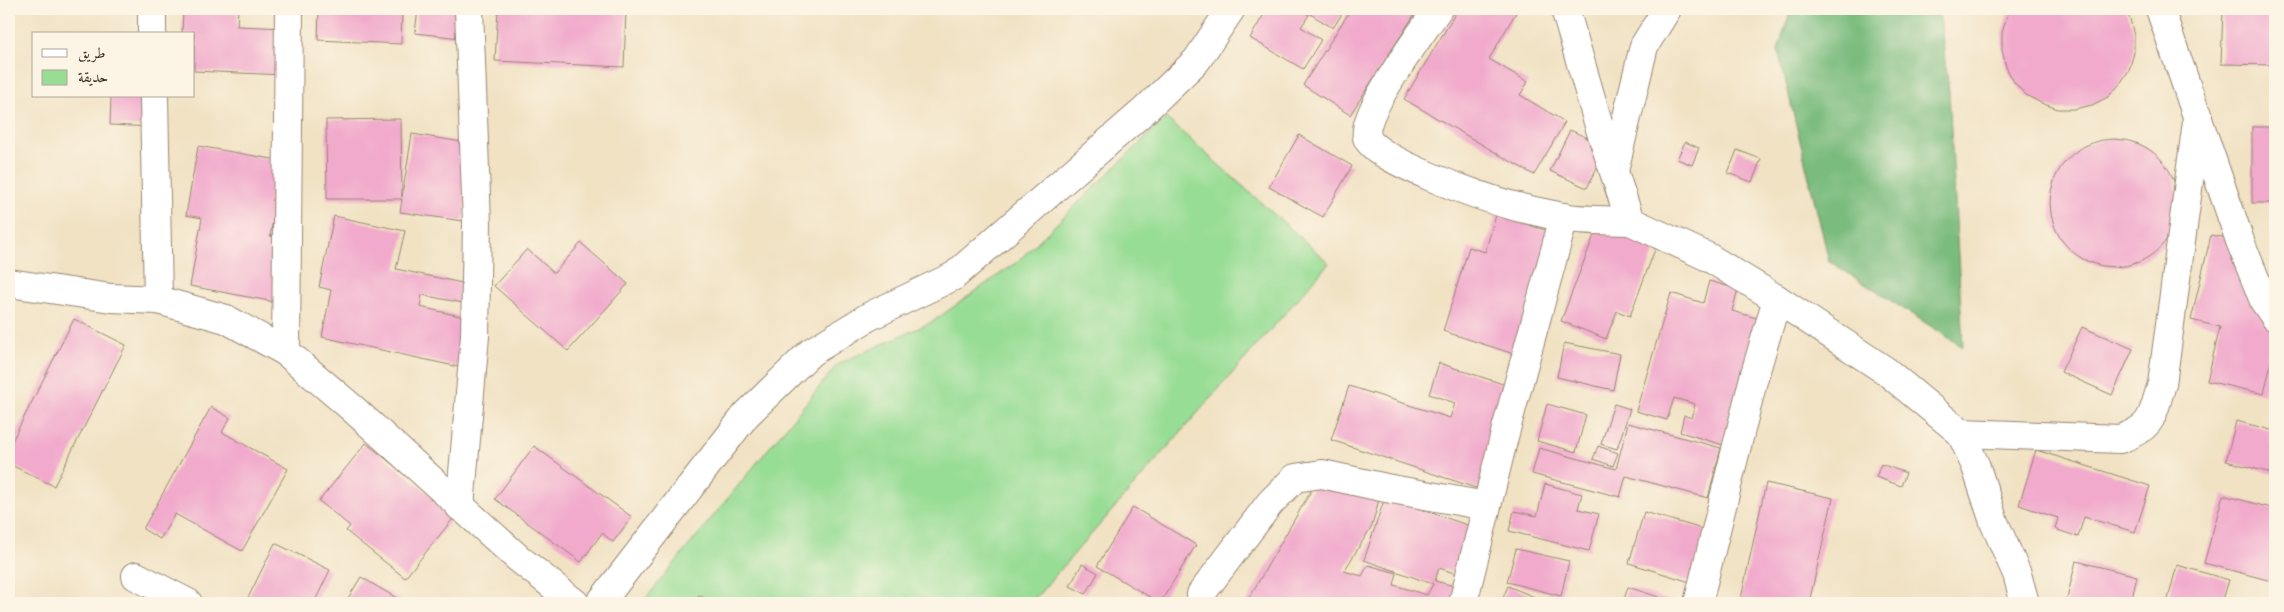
<svg xmlns="http://www.w3.org/2000/svg" width="2284" height="612" font-family="'IM FELL DW Pica',Amiri,serif">
<style>
.green{fill:#98dd95;stroke:#6a845a}
.forest{fill:#7abc7e;stroke:#5a734e}
.building{fill:#f1aacc}
.lines{fill:none;stroke-linecap:round;stroke-linejoin:round}
.minor-casing{stroke:#968671;stroke-width:30}
.minor{stroke:#fff;stroke-width:28}
</style>
<rect width="100%" height="100%" fill="#fcf5e5"/>
<filter id="ink" filterUnits="userSpaceOnUse"><feTurbulence type="fractalNoise" baseFrequency=".02" numOctaves="2"/><feDisplacementMap in="SourceGraphic" scale="10" xChannelSelector="R" yChannelSelector="G"/><feConvolveMatrix kernelMatrix="1 2 1 2 8 2 1 2 1" color-interpolation-filters="sRGB"/></filter>
<filter id="wash" filterUnits="userSpaceOnUse"><feTurbulence type="fractalNoise" baseFrequency=".0096" numOctaves="4" result="noise"/><feDisplacementMap in="SourceGraphic" scale="20" xChannelSelector="R" yChannelSelector="G"/><feGaussianBlur stdDeviation="1.12" result="paint"/><feColorMatrix in="noise" values="0 0 0 0 0 0 0 0 0 0 0 0 0 0 0 0 0 1.4 0 .05"/><feComposite in="paint" operator="in"/></filter>
<g filter="url(#wash)">
<rect width="100%" height="100%" fill="#f1e2c4"/>
<!-- green -->
<polygon class="green" points="1166,118 1329,263 1031,603 642,603 838,364 932,322 1017,262"/>
<!-- forest -->
<polygon class="forest" points="1791,9 1939,9 1949,92 1963,347 1829,261 1778,50"/>
<g id="blocks">
<!-- building -->
<g class="building">
<polygon points="183,9 238,9 237,26 286,28 284,75 194,71 194,34 182,34"/>
<polygon points="319,9 402,9 401,44 318,40"/>
<polygon points="418,9 462,9 460,38 415,33"/>
<polygon points="498,9 626,9 624,67 495,61"/>
<polygon points="1267,9 1299,9 1309,15 1301,27 1321,40 1303,69 1250,38"/>
<polygon points="1302,9 1345,9 1333,28"/>
<polygon points="1351,9 1418,9 1350,115 1303,85"/>
<polygon points="1458,9 1518,9 1489,59 1528,82 1520,95 1565,122 1534,175 1404,99"/>
<polygon points="2011,9 2124,9 2130,19 2134,36 2134,53 2129,70 2120,84 2108,97 2092,105 2075,109 2058,109 2041,103 2026,95 2014,82 2006,67 2002,50 2002,33 2007,16"/>
<polygon points="2223,9 2275,9 2275,65 2221,64"/>
<polygon points="111,96 153,96 152,127 110,125"/>
<polygon points="401,119 402,197 412,134 475,144 463,221 400,212 402,199 327,199 326,120"/>
<rect x="2252" y="127" width="23" height="76"/>
<polygon points="1570,130 1607,147 1587,188 1550,171"/>
<polygon points="1299,135 1352,166 1323,217 1269,187"/>
<circle cx="2114" cy="203" r="64"/>
<polygon points="1685,142 1699,148 1692,165 1677,159"/>
<polygon points="198,146 284,161 270,236 297,241 285,304 190,286 202,218 186,215"/>
<polygon points="1737,150 1761,159 1752,182 1728,173"/>
<polygon points="1496,215 1558,234 1520,356 1443,331 1469,247 1485,252"/>
<polygon points="334,216 405,231 396,269 467,284 463,303 422,295 420,307 469,318 459,367 322,337 331,290 319,287"/>
<polygon points="1599,222 1657,244 1630,316 1617,311 1606,339 1561,321"/>
<polygon points="2211,235 2246,242 2238,274 2275,282 2275,345 2264,394 2207,381 2220,327 2191,320"/>
<polygon points="581,243 628,284 568,351 494,286 527,249 554,273"/>
<polygon points="1709,281 1738,289 1732,311 1760,319 1723,445 1680,432 1684,415 1691,418 1695,404 1674,398 1667,420 1636,411 1671,293 1703,303"/>
<polygon points="74,319 126,345 54,486 9,464 9,447"/>
<polygon points="2082,327 2133,349 2112,395 2061,372"/>
<polygon points="1564,343 1620,354 1613,390 1557,377"/>
<polygon points="1439,363 1515,388 1482,490 1331,440 1349,386 1450,418 1455,403 1429,394"/>
<polygon points="1547,404 1586,415 1576,452 1537,441"/>
<polygon points="1614,404 1630,409 1617,449 1601,444"/>
<polygon points="211,407 230,418 222,432 288,469 242,551 175,514 160,539 143,529"/>
<polygon points="2236,421 2275,431 2275,474 2226,461"/>
<polygon points="1628,423 1721,448 1708,498 1626,476 1620,497 1532,474 1539,448 1616,469"/>
<polygon points="366,443 456,515 405,578 346,531 350,526 319,501"/>
<polygon points="534,446 632,517 613,542 602,533 581,562 495,499"/>
<polygon points="1598,446 1618,453 1613,466 1593,459"/>
<polygon points="2036,450 2150,486 2135,532 2084,517 2078,537 2055,529 2058,518 2019,505"/>
<polygon points="1881,464 1906,473 1901,486 1876,477"/>
<polygon points="1319,477 1380,496 1372,526 1344,571 1362,576 1368,565 1397,573 1394,585 1427,595 1433,584 1364,560 1385,497 1479,529 1463,576 1439,568 1435,581 1462,588 1458,603 1246,603"/>
<polygon points="1766,483 1833,498 1809,603 1740,603"/>
<polygon points="1545,484 1582,494 1578,509 1599,514 1589,551 1509,531 1514,511 1537,516"/>
<polygon points="2223,495 2275,509 2275,582 2204,563"/>
<polygon points="1133,507 1196,545 1160,603 1097,566"/>
<polygon points="1644,512 1706,530 1690,582 1629,563"/>
<polygon points="275,543 330,570 314,603 246,602"/>
<polygon points="1516,549 1569,561 1561,596 1507,582"/>
<polygon points="2076,561 2137,576 2131,603 2066,603"/>
<polygon points="1082,564 1098,573 1086,594 1070,586"/>
<polygon points="2177,565 2229,580 2222,603 2167,603"/>
<polygon points="361,577 405,603 345,603"/>
<polygon points="1508,586 1549,603 1501,603"/>
<polygon points="1628,587 1677,603 1623,603"/>
<polygon points="699,595 712,603 694,603"/>
</g>
</g>
</g>
<g filter="url(#ink)">
<use href="#blocks" fill-opacity="0" stroke="#968671" stroke-width="1"/>
<g class="lines">
<defs>
<g id="minor">
<polyline points="152,9 152,34"/>
<path d="M1438,9C1423,31 1361,113 1367,137C1372,159 1486,199 1510,205C1527,210 1545,213 1562,217C1584,221 1608,220 1630,221"/>
<polyline points="1565,9 1600,129 1630,221 1708,257 1777,299 1886,371 1961,433 1976,467 1994,522 2017,574 2025,603"/>
<polyline points="2160,9 2240,241 2264,301 2275,317"/>
<polyline points="154,96 158,300"/>
<polyline points="1614,171 1644,46 1667,9"/>
<polyline points="9,283 111,298 158,300 226,319 286,352 352,408 518,558 575,603"/>
<polyline points="286,352 289,9"/>
<path d="M1961,433L2120,439C2155,426 2151,417 2162,384L2198,114"/>
<polyline points="460,507 475,336 477,223 469,9"/>
<polyline points="136,576 188,603"/>
<polyline points="1201,594 1270,503 1295,478 1322,474 1386,488 1486,506"/>
<polyline points="600,603 746,415 811,352 870,316 954,276 1145,110 1197,60 1231,9"/>
<polyline points="1463,603 1505,433 1564,217"/>
<polyline points="1698,603 1754,377 1777,299"/>
</g>
</defs>
<!-- minor casing -->
<use href="#minor" class="minor-casing"/>
<!-- minor -->
<use href="#minor" class="minor"/>
</g>
</g>
<!-- margin -->
<rect width="2284" height="612" fill="none" stroke="#fcf5e5" stroke-width="30"/>
<!-- legend -->
<rect x="32" y="32" width="162" height="65" fill="#fcf5e5" stroke="#afa495"/>
<rect x="42" y="49" width="25" height="8" fill="#ffffff" stroke="#afa495"/>
<text x="78" y="58" font-size="15" fill="#3b2a1e">طريق</text>
<rect x="42" y="70" width="25" height="15" fill="#98dd95" stroke="#afa495"/>
<text x="78" y="82" font-size="15" fill="#3b2a1e">حديقة</text>
</svg>
